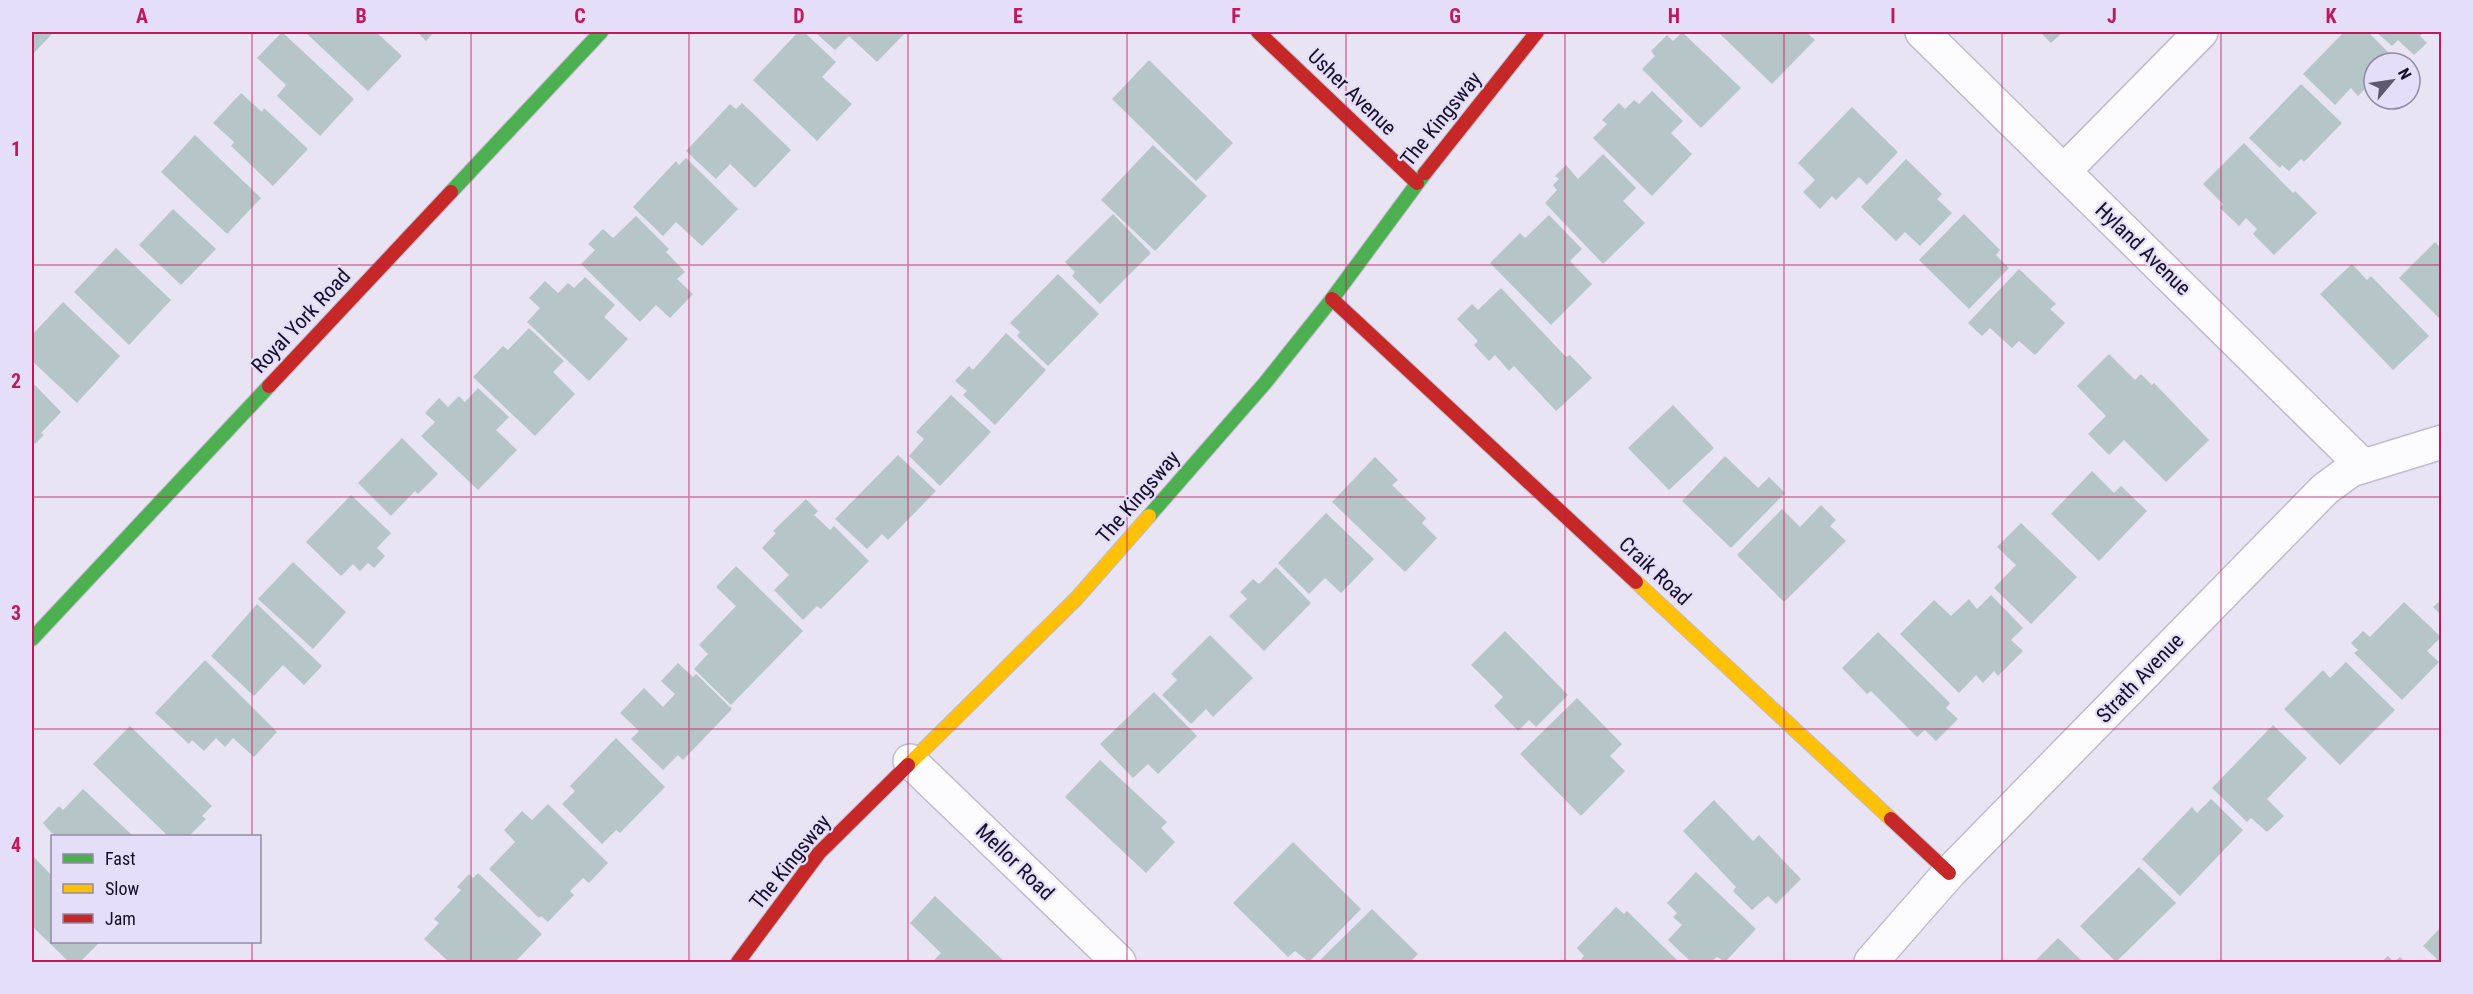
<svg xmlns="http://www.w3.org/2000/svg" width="2473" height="994" font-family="'Roboto Condensed',sans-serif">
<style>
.building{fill:#b6c6c8}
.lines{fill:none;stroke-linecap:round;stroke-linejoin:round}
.street-casing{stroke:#c0bbce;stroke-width:36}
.fast-casing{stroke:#c0bbce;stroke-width:16}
.slow-casing{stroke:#c0bbce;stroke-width:16}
.jam-casing{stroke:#c0bbce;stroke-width:16}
.street{stroke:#fcfbfd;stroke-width:33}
.fast{stroke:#4caf50;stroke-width:14}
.slow{stroke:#ffc107;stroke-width:14}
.jam{stroke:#c62828;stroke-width:14}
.grid{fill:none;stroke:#c2185b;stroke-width:1.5;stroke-opacity:0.55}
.labels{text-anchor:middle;stroke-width:4.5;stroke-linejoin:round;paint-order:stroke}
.street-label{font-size:21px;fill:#160e26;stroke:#e4def9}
.neatline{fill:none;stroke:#c2185b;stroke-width:2}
.grid-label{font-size:20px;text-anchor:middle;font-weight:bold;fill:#c2185b}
</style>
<rect width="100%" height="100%" fill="#e8e4f3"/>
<!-- building -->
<g class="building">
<polygon points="32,32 49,32 52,34 32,55"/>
<polygon points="282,32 354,99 320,136 277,96 286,85 257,58"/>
<polygon points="305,32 376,32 402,56 368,91"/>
<polygon points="417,32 434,32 426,41"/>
<polygon points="798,32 804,32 836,62 822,77 852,104 817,141 753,80"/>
<polygon points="815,32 906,32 877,62 849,36 835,50"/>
<polygon points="1682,32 1741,88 1701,128 1642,69 1655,56 1651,51 1667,35 1673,41"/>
<polygon points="1718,32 1806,32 1815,40 1772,84"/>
<polygon points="2040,32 2063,32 2051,43"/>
<polygon points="2344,32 2368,32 2395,59 2391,63 2374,63 2374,80 2358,96 2351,88 2335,105 2303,74"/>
<polygon points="2376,32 2424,32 2420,36 2427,43 2414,55 2398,40 2392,46"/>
<polygon points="1149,60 1233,143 1196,181 1112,99"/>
<polygon points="2301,84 2342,123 2304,162 2301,159 2289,171 2282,165 2280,168 2249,138"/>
<polygon points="1652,91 1683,121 1671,133 1692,154 1652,196 1593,138 1607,124 1602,120 1619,103 1625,109 1634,100 1639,104"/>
<polygon points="241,93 262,112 264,108 308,149 273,186 231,146 234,142 213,123"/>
<polygon points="742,103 791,150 755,188 730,164 716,179 686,151 730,104 736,109"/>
<polygon points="1852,107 1898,152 1867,185 1859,177 1836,200 1832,196 1820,209 1803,192 1815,180 1798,163"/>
<polygon points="195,135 261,198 227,234 161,172"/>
<polygon points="2244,143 2293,193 2295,191 2317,213 2274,255 2253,234 2257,229 2246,218 2239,226 2220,208 2223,204 2203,184"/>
<polygon points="1153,145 1207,196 1155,251 1101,200"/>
<polygon points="1603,154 1636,188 1623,201 1645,223 1603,264 1545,203 1557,190 1553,185 1559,179 1555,176 1566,165 1578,179"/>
<polygon points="686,158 738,209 702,246 676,222 663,236 633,207 676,161 679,165"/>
<polygon points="1906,159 1942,194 1937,199 1952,213 1920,246 1905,232 1896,241 1861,207"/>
<polygon points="173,209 216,249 181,285 139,245"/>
<polygon points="1113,214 1151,253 1100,304 1072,276 1075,272 1065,262"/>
<polygon points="1964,214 2000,250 1996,255 2009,268 1969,309 1919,260"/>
<polygon points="1549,215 1582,249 1570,261 1592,284 1551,325 1490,263 1520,233 1525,238"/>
<polygon points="636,216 669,249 666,252 685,272 677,279 693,294 670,318 656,305 640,322 581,264 595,250 588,244 603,229 613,238"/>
<polygon points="2435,242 2439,246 2442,243 2442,321 2399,278"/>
<polygon points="116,248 171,300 129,345 74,292"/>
<polygon points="2352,264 2367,280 2371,276 2429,336 2393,370 2320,294"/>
<polygon points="2019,269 2056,304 2050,309 2065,323 2035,355 2019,341 2012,348 1990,328 1982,336 1968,323"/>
<polygon points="1058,274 1099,314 1048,366 1017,336 1020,332 1010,323"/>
<polygon points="585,277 615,305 604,317 628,339 589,381 527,322 540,308 529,298 545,281 558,293 568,283 574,288"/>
<polygon points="1501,288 1566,357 1570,355 1592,378 1556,411 1514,366 1509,371 1495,355 1489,361 1474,345 1478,341 1457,319 1472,304 1478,310"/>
<polygon points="63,302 120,356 77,403 32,361 32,335"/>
<polygon points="529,328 564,361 553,372 575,394 535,436 473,377 503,346 508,350"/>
<polygon points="1006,333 1046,370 995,425 963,395 967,391 955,381 969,366 973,370"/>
<polygon points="2109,354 2135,380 2141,374 2152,385 2154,383 2209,440 2166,482 2124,440 2109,455 2088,434 2106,416 2077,386"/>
<polygon points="32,382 61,412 41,433 44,435 35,444 32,441"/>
<polygon points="478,388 509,417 496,430 517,450 478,490 421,436 435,422 425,413 439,398 448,407 459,396 465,402"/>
<polygon points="951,395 991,432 940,486 909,456 924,439 916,432"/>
<polygon points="1673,405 1714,448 1669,490 1628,448"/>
<polygon points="402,438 438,474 418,494 415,491 391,516 358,483"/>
<polygon points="898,455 936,491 888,540 882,534 867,549 835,519"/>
<polygon points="1725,456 1758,488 1769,477 1785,493 1731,548 1682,501"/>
<polygon points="1375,457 1398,480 1392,485 1426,518 1422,523 1437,538 1405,572 1332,502"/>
<polygon points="2092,471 2114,493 2121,486 2147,511 2099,561 2051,514"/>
<polygon points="351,495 391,533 377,548 385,556 374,568 368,563 360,571 353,564 341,576 306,542"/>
<polygon points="806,499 818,511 814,515 830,530 834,526 869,561 821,609 817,606 803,620 774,590 789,575 762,548 776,533 773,531"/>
<polygon points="1821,505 1836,520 1830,526 1846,541 1784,602 1737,555 1782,509 1800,527"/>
<polygon points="1326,513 1374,559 1341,593 1325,578 1309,594 1278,563"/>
<polygon points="2021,523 2077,577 2031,624 1994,588 2016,565 1997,547"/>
<polygon points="293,562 346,612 313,649 258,599"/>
<polygon points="736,566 803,631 731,705 694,669 708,654 699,645 736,606 716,587"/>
<polygon points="1276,567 1311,603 1264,651 1229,616 1247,599 1240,592 1253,579 1259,584"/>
<polygon points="1991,595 2023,628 2011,640 2023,651 1998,676 1994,671 1983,683 1976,675 1959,693 1900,634 1934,600 1951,616 1969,599 1977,609"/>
<polygon points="2442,599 2442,616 2433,607"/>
<polygon points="2404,602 2441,637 2427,651 2439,662 2402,700 2354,653 2358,650 2351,643 2363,631 2370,637"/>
<polygon points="257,604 322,666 304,685 283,665 254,696 211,656"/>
<polygon points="1505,631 1568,695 1536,727 1529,720 1518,731 1494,706 1503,697 1471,665"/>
<polygon points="1878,632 1950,703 1946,708 1958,719 1936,741 1925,730 1917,737 1871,691 1867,694 1842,668"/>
<polygon points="1210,635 1253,678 1213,717 1206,709 1191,724 1162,695 1177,680 1171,674"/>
<polygon points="205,660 277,732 254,757 233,738 225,747 216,738 204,751 192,740 189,744 155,713"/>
<polygon points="2346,662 2395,710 2340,765 2284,709 2323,670 2330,678"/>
<polygon points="678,663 693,677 696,674 732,709 683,760 678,755 663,770 631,739 639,731 620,713 644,688 663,707 675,694 661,681"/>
<polygon points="1154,692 1197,736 1158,774 1148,764 1133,778 1100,744"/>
<polygon points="1577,698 1622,744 1610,756 1625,771 1581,816 1520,754"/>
<polygon points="2273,725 2307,758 2267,799 2284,816 2267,832 2251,818 2247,822 2212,788"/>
<polygon points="130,726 212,806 202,816 206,819 189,836 186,835 184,836 168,836 93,764"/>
<polygon points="616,738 665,787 620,833 616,830 602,844 562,804 575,791 570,786"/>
<polygon points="1100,760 1167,822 1161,828 1175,842 1146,873 1065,797"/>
<polygon points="83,789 133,836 55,836 47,828 43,823 59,806 63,810"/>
<polygon points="2211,799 2243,830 2180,896 2142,859 2192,807 2197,813"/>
<polygon points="1714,800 1753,841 1759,835 1801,879 1776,904 1768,896 1752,910 1733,891 1736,887 1683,831"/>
<polygon points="548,804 608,863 589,883 583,878 570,891 574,895 548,922 541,916 539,918 489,869 515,842 504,830 522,811 532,820"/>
<polygon points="1293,842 1361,909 1309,962 1295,951 1288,957 1233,903"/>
<polygon points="32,855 52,876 52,942 100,942 80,962 69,962 32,926"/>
<polygon points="2139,867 2176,903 2116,962 2080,926"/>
<polygon points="1696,872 1756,929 1725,962 1717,957 1711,962 1691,962 1668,940 1682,925 1673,917 1677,913 1667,903"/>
<polygon points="478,873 542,934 515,962 449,962 424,939 439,923 434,919 461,890 457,887 469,874 473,878"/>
<polygon points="935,896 1005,962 932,962 941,953 910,923"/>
<polygon points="1616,907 1624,914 1627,911 1679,962 1584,962 1581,959 1584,956 1577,948"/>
<polygon points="1372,909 1418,954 1411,961 1412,962 1318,962"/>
<polygon points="2442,926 2442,962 2433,962 2437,959 2423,946"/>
<polygon points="2058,938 2083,962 2034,962"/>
<polygon points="2388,956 2394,962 2400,957 2405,962 2381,962"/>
</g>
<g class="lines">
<defs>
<g id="street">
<polyline points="1922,32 2363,466"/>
<polyline points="2064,171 2201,32"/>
<polyline points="910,761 1119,962"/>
<polyline points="1871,962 1949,873 2325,489 2351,470 2442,442"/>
</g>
<g id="fast">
<polyline points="451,192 601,32"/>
<polyline points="1149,516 1265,383 1332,299 1425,173"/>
<polyline points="32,639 269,386"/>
</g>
<g id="slow">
<polyline points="1636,582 1891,819"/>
<polyline points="908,765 1076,599 1149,516"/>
</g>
<g id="jam">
<polyline points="1258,32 1417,183"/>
<polyline points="1425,173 1537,32"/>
<polyline points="1332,299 1636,582"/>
<polyline points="269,386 451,192"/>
<polyline points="1891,819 1949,873"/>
<polyline points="738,962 819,853 908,765"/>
</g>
</defs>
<!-- street casing -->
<use href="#street" class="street-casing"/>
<!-- fast casing -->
<use href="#fast" class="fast-casing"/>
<!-- slow casing -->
<use href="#slow" class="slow-casing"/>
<!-- jam casing -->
<use href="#jam" class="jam-casing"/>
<!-- street -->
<use href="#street" class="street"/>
<!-- fast -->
<use href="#fast" class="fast"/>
<!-- slow -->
<use href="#slow" class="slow"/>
<!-- jam -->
<use href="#jam" class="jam"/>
</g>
<!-- grid -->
<path class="grid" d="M252,32V836M471,32V962M689,32V962M908,32V962M1127,32V962M1346,32V962M1565,32V962M1784,32V962M2002,32V962M2221,32V962M32,265H2442M32,497H2442M32,729H2442M252,942V962"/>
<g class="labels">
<!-- street labels -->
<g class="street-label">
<text transform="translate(1352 92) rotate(44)" y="7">Usher Avenue</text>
<text transform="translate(1441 119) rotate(-51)" y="7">The Kingsway</text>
<text transform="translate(2143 249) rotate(44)" y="7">Hyland Avenue</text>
<text transform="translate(301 321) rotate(-47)" y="7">Royal York Road</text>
<text transform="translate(1138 497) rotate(-49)" y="7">The Kingsway</text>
<text transform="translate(1655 571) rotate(43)" y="7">Craik Road</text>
<text transform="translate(2140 678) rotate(-46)" y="7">Strath Avenue</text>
<text transform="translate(790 862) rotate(-51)" y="7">The Kingsway</text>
<text transform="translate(1015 862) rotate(44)" y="7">Mellor Road</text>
</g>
</g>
<!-- border -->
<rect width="2473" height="994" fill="none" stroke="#e4def9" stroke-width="66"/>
<!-- legend -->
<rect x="51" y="835" width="210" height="108" fill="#e4def9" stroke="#928ba5" stroke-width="1.5"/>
<rect x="63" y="854" width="30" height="9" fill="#4caf50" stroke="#928ba5" stroke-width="1.5"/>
<text x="105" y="865" font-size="18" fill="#160e26">Fast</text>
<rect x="63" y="884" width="30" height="9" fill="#ffc107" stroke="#928ba5" stroke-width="1.5"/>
<text x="105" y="895" font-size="18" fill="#160e26">Slow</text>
<rect x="63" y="914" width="30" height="9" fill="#c62828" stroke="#928ba5" stroke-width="1.5"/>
<text x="105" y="925" font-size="18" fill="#160e26">Jam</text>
<!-- north arrow -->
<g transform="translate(2392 81) rotate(61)"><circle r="28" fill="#e4def9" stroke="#928ba5" stroke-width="1.5"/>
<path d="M0-4.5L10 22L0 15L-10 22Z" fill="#60596e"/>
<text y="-9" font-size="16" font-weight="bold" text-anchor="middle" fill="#160e26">N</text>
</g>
<rect x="33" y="33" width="2407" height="928" class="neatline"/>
<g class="grid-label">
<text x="142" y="23">A</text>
<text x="361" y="23">B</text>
<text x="580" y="23">C</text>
<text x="799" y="23">D</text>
<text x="1018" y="23">E</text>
<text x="1236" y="23">F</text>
<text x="1455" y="23">G</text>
<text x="1674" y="23">H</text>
<text x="1893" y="23">I</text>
<text x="2112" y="23">J</text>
<text x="2331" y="23">K</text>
<text x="16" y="156">1</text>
<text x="16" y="388">2</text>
<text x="16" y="620">3</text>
<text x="16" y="852">4</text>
</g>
</svg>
